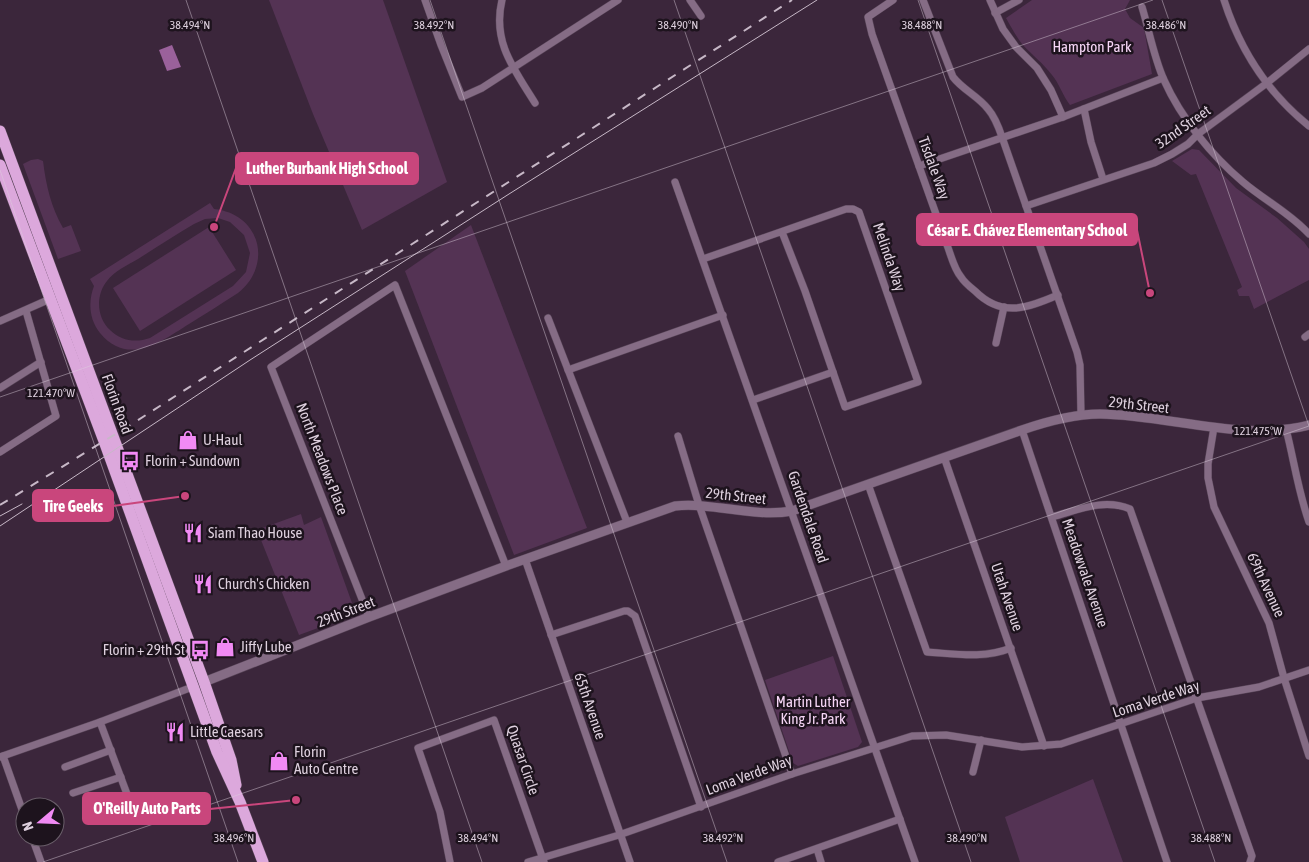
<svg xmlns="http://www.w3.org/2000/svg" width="1309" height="862" font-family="'Asap Condensed',sans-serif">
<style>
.green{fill:#543354;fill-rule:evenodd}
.water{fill:#9a619b}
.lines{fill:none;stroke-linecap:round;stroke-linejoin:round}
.minor-casing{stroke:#584558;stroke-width:8}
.tertiary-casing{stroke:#584558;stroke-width:10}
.primary-casing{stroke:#584558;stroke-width:12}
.minor{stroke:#856c85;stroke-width:7}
.tertiary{stroke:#856c85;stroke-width:9}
.primary{stroke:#dca8dc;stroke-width:11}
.tram{stroke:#c7b8c7;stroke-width:1}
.rail{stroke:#c7b8c7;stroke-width:2;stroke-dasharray:9 9;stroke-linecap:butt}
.ticks{fill:none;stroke:#ded0de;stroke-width:1;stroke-opacity:0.45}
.labels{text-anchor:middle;stroke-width:5;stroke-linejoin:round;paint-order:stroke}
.park-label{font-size:15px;fill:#f6d6f6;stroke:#1d131d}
.street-label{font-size:15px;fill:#ded0de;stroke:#1d131d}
.poi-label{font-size:15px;fill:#ded0de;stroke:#1d131d;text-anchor:start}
.ticks-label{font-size:12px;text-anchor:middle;fill:#ded0de;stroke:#1d131d;stroke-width:5;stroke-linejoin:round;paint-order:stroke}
.leader{fill:none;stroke:#c9467c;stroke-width:2}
.callout-dot{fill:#c9467c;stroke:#1d131d;stroke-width:2}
.callout{fill:#c9467c;stroke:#c9467c;stroke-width:2}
.callout-label{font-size:16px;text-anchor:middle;font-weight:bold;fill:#fff}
</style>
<rect width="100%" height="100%" fill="#3b263b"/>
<!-- green -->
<g class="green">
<polygon points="269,0 383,0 447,182 362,230 313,114"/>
<path d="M1032,0H1130L1125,9L1130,18L1144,28L1152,74L1070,105C1063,96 1059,83 1052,75C1043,63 1032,55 1022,44C1016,36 1011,27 1006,18Z"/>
<polygon points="1192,149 1199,150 1236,188 1277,218 1304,242 1309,249 1309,280 1254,309 1249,296 1239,296 1237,290 1242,287 1196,174 1191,175 1172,161"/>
<path d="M38,159L43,161C46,185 51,207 63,228L71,225L81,251L58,259L23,164L31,160Z"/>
<path d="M210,203L214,209C261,214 273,265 238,293C221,304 205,314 189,324C162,341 128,367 100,333C89,319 88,302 94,286L90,279ZM218,218L230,222L244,235L250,253L246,272L233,286L150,338C136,343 121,341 110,330C97,318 95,296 107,281C114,271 128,265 138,259C157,247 175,235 194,224L205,219Z"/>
<polygon points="471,225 587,528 514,555 405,271"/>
<polygon points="209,227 236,270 140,331 113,288"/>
<polygon points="301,514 304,525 321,517 356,614 299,635 257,530"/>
<polygon points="833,656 862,742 858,747 798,766 793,763 765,680"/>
<polygon points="1093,779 1123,862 1020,862 1005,817"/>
</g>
<!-- water -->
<polygon class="water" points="172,45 181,67 167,71 159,50"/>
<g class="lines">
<defs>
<g id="minor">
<polyline points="425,0 441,45 462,97 482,88 618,0"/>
<path d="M502,0C492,42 514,69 535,103"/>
<polyline points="690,0 701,16"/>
<path d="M893,0L868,17L872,34L947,245C951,255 954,269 961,277C964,282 970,287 975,291C1002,318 1027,308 1058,295"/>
<path d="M923,0L953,77C963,90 978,96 988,109C995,117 999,128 1002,137L1077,352L1080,365L1081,415"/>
<polyline points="990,0 1003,29 1016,47 1037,68 1051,90 1063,117"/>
<path d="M1224,0C1240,50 1268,93 1309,126"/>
<path d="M1142,7C1149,30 1154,58 1164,80C1181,118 1211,155 1243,182C1264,200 1290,213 1309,234"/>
<polyline points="995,13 1019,0"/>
<polyline points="1084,109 1091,142 1103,179"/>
<polyline points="919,166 1063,117 1163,78"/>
<polyline points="675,182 915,862"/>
<polyline points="1026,206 1154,163 1172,154 1188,144 1198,134 1267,83 1309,49"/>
<polyline points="703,259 846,209 853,209 859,212 918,382 845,407 805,291 782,232"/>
<polyline points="548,318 627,522"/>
<polyline points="0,321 50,299"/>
<polyline points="1305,337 1309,334"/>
<polyline points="996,343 1004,307"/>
<polyline points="568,370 723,315"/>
<polyline points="0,388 41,362"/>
<polyline points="753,400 833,372"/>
<polyline points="1214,427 1208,464 1208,478 1214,507 1269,623 1284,678 1309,756"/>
<path d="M1286,429C1294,460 1298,491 1309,522"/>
<polyline points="1022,430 1167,862"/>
<polyline points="678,436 699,505 792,774"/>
<polyline points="0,452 56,416 26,311"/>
<polyline points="944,457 1044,746"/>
<path d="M868,484L927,652C956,654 984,659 1011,648"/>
<path d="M1052,517C1078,510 1104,498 1130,509L1252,856L1250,862"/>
<polyline points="525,559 630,862"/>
<polyline points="369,617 271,367 395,285 506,566"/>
<polyline points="551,635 624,611 628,611 635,616 701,807"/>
<polyline points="100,722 127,794"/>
<polyline points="3,756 25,818"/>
<polyline points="0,757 100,722 195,686"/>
<polyline points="65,767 111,750"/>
<polyline points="973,772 981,740"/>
<polyline points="73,793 121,777"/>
<polyline points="32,837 41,862"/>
<polyline points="817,849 821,862"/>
<polyline points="450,862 440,812 418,748 494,720 544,862"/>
<polyline points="528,862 619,835 792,774 912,736 946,735 1022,747 1061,744 1197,698 1259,687 1309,670"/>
<polyline points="778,862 900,819"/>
</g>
<path id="tertiary" d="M204,682L369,617L506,566L675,506C714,502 753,518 792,511L1022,430C1048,421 1073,414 1100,414C1170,415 1240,442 1309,425"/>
<g id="primary">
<polyline points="0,131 204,682 231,760 236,785"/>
<polyline points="0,165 104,441 217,752 240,802 263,862"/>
</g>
</defs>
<!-- minor casing -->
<use href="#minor" class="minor-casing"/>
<!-- tertiary casing -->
<use href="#tertiary" class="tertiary-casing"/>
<!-- primary casing -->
<use href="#primary" class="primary-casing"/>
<!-- minor -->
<use href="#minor" class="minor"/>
<!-- tertiary -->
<use href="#tertiary" class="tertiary"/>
<!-- primary -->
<use href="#primary" class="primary"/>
<!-- tram -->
<g class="tram">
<polyline points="0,516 22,504"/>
<polyline points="0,526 250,360 509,194 817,0"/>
</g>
<!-- rail -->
<polyline class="rail" points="0,505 135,422 792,0"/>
</g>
<!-- ticks -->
<path class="ticks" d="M186,0L482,862M430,0L727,862M674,0L971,862M918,0L1215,862M1162,0L1309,426M0,170L238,862M0,397L1153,0M43,862L1309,426"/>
<!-- icons -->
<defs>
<symbol id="shop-bare" viewBox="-9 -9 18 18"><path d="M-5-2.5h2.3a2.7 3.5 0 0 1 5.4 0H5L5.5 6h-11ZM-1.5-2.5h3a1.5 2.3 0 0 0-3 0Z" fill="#f18af4" stroke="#1d131d" stroke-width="2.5" paint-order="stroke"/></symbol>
<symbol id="bus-bare" viewBox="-9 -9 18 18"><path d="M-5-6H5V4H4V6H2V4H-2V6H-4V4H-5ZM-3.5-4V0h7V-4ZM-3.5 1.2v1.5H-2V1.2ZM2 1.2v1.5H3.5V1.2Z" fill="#f18af4" stroke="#1d131d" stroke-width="2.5" paint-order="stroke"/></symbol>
<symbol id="restaurant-bare" viewBox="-9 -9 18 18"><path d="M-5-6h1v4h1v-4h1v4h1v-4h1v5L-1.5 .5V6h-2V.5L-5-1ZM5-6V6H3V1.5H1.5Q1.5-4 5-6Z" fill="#f18af4" stroke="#1d131d" stroke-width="2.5" paint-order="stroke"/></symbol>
</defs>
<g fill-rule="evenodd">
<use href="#shop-bare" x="174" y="426" width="28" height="28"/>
<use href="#bus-bare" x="116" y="447" width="28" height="28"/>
<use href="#restaurant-bare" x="179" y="519" width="28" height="28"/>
<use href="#restaurant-bare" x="189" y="570" width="28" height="28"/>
<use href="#shop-bare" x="211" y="633" width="28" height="28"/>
<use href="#bus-bare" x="186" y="636" width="28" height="28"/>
<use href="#restaurant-bare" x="161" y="718" width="28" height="28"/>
<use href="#shop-bare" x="265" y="747" width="28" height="28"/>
</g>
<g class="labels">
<!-- park labels -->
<g class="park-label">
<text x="1092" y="52">Hampton Park</text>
<text x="813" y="707">Martin Luther<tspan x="813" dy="17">King Jr. Park</tspan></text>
</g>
<!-- street labels -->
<g class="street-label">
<text transform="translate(1183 127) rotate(-35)" y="5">32nd Street</text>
<text transform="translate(934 168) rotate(70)" y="5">Tisdale Way</text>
<text transform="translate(889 257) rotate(71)" y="5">Melinda Way</text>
<text transform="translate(117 404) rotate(70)" y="5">Florin Road</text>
<text transform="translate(1139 405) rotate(6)" y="5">29th Street</text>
<text transform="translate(322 459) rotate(69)" y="5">North Meadows Place</text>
<text transform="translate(736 496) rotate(6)" y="5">29th Street</text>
<text transform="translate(808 517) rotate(71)" y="5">Gardendale Road</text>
<text transform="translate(1085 573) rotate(71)" y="5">Meadowvale Avenue</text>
<text transform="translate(1266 585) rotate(65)" y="5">69th Avenue</text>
<text transform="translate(1007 597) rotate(71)" y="5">Utah Avenue</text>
<text transform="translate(346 612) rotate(-21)" y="5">29th Street</text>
<text transform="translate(1156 699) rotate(-18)" y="5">Loma Verde Way</text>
<text transform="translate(590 706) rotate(71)" y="5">65th Avenue</text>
<text transform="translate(523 760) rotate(71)" y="5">Quasar Circle</text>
<text transform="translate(749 775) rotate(-20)" y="5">Loma Verde Way</text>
</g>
<!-- poi labels -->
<g class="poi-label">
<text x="203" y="445">U-Haul</text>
<text x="145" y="466">Florin + Sundown</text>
<text x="208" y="538">Siam Thao House</text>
<text x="218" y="589">Church's Chicken</text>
<text x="240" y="652">Jiffy Lube</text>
<text x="185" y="655" text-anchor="end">Florin + 29th St</text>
<text x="190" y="737">Little Caesars</text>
<text x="294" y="757">Florin<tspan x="294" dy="17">Auto Centre</tspan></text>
</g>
</g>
<g class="ticks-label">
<text x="190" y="29">38.494°N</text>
<text x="434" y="29">38.492°N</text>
<text x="678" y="29">38.490°N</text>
<text x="922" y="29">38.488°N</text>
<text x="1166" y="29">38.486°N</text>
<text x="51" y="397">121.470°W</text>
<text x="1258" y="435">121.475°W</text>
<text x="234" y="842">38.496°N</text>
<text x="478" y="842">38.494°N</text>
<text x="723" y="842">38.492°N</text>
<text x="967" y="842">38.490°N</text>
<text x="1211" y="842">38.488°N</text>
</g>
<!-- callouts -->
<path class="leader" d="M214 227L236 168M1150 293L1137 230M185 496L113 506M296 800L210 809"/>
<g class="callout-dot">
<circle cx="214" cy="227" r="5"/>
<circle cx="1150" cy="293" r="5"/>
<circle cx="185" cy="496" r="5"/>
<circle cx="296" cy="800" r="5"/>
</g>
<g class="callout">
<rect x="236" y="153" width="182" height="31" rx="5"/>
<rect x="917" y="214" width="220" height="31" rx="5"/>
<rect x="33" y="490" width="80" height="31" rx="5"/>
<rect x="83" y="793" width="127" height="31" rx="5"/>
</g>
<g class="callout-label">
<text x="327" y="174">Luther Burbank High School</text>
<text x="1027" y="236">César E. Chávez Elementary School</text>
<text x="73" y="512">Tire Geeks</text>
<text x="147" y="814">O'Reilly Auto Parts</text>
</g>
<!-- north arrow -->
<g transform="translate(40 822) rotate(251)"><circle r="24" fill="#1d131d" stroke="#6a5f6a"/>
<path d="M0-4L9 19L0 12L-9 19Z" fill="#f18af4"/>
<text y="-8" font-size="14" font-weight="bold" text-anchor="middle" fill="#ded0de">N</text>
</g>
</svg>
